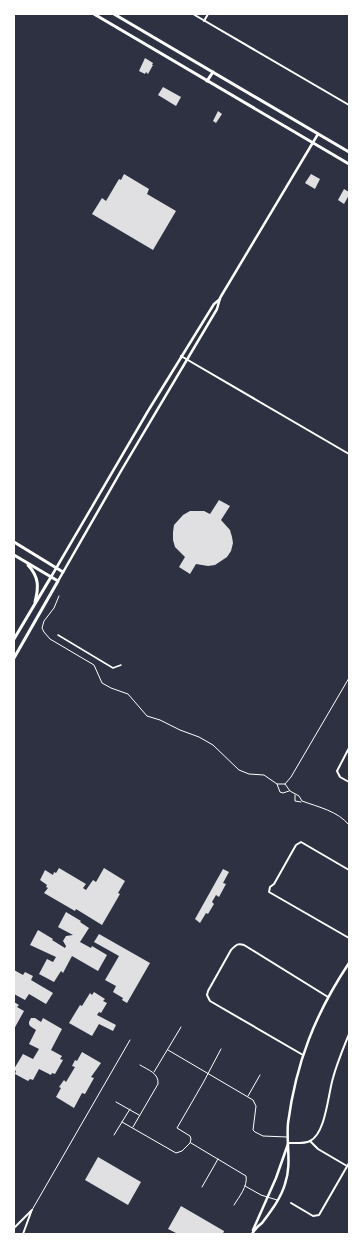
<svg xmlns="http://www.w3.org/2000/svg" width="363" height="1248" font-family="'Exo 2',sans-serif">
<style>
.building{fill:#e0e0e3}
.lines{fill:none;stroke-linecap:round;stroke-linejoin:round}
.path{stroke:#fff;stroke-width:1}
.service{stroke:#fff;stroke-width:1}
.pedestrian{stroke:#fff;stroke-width:1.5}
.minor{stroke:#fff;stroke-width:2}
.tertiary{stroke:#fff;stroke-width:2.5}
.secondary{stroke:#fff;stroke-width:3}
</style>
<rect width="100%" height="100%" fill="#2d3142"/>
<!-- building -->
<g class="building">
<polygon points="145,58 153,63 152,65 153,65 148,74 146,72 145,74 139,71"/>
<polygon points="163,87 181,97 176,106 158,95"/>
<polygon points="218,111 222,114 216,123 213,121"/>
<polygon points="124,174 149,189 147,194 176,211 153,250 92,214 102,198 106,201 119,179 121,180"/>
<polygon points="311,174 320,179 315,189 305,183"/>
<polygon points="344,189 349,192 349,195 344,204 338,200"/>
<polygon points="219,500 230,506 221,520 230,530 232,537 233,543 231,551 227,557 215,565 208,566 196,564 190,574 179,567 185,557 175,547 173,540 173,532 174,525 183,515 190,511 204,511 210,514"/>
<polygon points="59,868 86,884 83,888 86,890 93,880 96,882 104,868 125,881 118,893 120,894 102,925 76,909 75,911 44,893 48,888 46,887 47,885 40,880 45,870 53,875 54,872 56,873"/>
<polygon points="223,869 229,872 223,883 226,884 219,897 216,895 212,902 214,904 208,914 206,913 200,923 195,919"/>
<polygon points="66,912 81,921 80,922 89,928 80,942 91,948 92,946 107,955 98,971 72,956 63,973 61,971 54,982 39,974 47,959 53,962 56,957 30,945 38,930 53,939 52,940 65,948 66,946 63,941 66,936 73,935 58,927"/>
<polygon points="99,934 150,963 127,1003 122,1000 123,998 113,992 116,986 105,980 119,956 94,942"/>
<polygon points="14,970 23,975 25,972 33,976 31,980 53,993 46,1004 29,994 25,1000 14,994"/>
<polygon points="94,992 105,999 103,1001 107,1003 101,1013 99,1012 97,1015 116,1025 113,1031 99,1024 92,1036 69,1023 80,1005 82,1006 90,993 92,995"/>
<polygon points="14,1002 19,1005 17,1007 24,1011 14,1029"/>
<polygon points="31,1018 35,1018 41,1022 43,1018 62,1029 51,1050 62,1056 60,1059 63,1060 55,1074 52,1073 51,1075 39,1069 33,1080 30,1079 28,1081 15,1074 16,1071 14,1070 14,1069 23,1054 33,1059 39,1049 29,1044 36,1030 30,1026 29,1024 29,1022"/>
<polygon points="82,1052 101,1063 91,1077 94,1078 85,1094 82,1093 74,1108 56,1097 61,1088 59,1087 64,1080 66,1082 75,1067 72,1066 75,1060 77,1061"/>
<polygon points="98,1157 141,1182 128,1205 85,1180"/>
<polygon points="181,1206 224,1231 223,1234 178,1234 168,1229"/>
</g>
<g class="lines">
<!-- path -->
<g class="path">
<path d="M59,596L54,608L44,621L42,628L44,632L50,639L94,665L102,683L111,688L128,694L147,716L160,720L180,730L199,737L213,745L239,770L249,774L264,775L277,784H285L290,791L299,796L302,801C318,807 338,811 349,825"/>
<polyline points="277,784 280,792 283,793 289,791"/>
<polyline points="285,784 291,777 349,678"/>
<polyline points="295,795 295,801 301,802"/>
</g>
<!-- service -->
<g class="service">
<polyline points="168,1050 253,1100 256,1106 253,1130 255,1132 263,1136 287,1137"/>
<polyline points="154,1072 181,1027"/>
<polyline points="248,1096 260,1075"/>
<polyline points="116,1102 139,1115"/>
<polyline points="122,1122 176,1153 182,1151 190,1143"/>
<path d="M133,1127L158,1084C159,1073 148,1070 140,1065"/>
<polyline points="114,1135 130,1109"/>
<polyline points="190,1143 191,1139 190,1136 177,1128 203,1083 221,1049"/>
<path d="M191,1143L246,1176C248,1186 239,1197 234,1205"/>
<polyline points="245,1186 261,1195 277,1200"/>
<polyline points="202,1187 218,1159"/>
<polyline points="32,1210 130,1040"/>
</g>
<!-- pedestrian -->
<polyline class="pedestrian" points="58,635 113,668 121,665"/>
<!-- minor -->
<g class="minor">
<polyline points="193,14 349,105"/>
<polyline points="204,21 208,14"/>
<polyline points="181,356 349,454"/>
<polyline points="349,748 337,771 340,777 349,782"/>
<polyline points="349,870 301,842 296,845 274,884 270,887 269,892 349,938"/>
<path d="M303,1055L210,1001L207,995L208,991L231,950C236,945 237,943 244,945L328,997"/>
<polyline points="310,1141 318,1149 347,1166"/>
<path d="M288,1143C294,1143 304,1144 310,1141C326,1133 328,1094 333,1078C337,1063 343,1049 349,1034"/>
<polyline points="291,1203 313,1216 319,1215 349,1163"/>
<polyline points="14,1228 32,1210"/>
<polyline points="23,1234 31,1212"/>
</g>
<!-- tertiary -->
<g class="tertiary">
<polyline points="51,577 148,411 214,304 220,299"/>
<polyline points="58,581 121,471 217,309 220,298 318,134"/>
<polyline points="253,1230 276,1178 288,1144"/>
<path d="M252,1234C254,1230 258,1226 262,1223C271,1211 281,1198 285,1184C292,1164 286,1144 288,1123C296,1063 315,1014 349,963"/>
</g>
<!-- secondary -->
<g class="secondary">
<polyline points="94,14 349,164"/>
<polyline points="114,14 349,152"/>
<polyline points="207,81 213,72"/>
<polyline points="14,542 63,572"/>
<polyline points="14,555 58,581 14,658"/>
<path d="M28,565C39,577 39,587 35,602"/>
<polyline points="14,639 51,577"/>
</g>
</g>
<!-- border -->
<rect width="363" height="1248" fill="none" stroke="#ffffff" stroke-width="30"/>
</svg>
